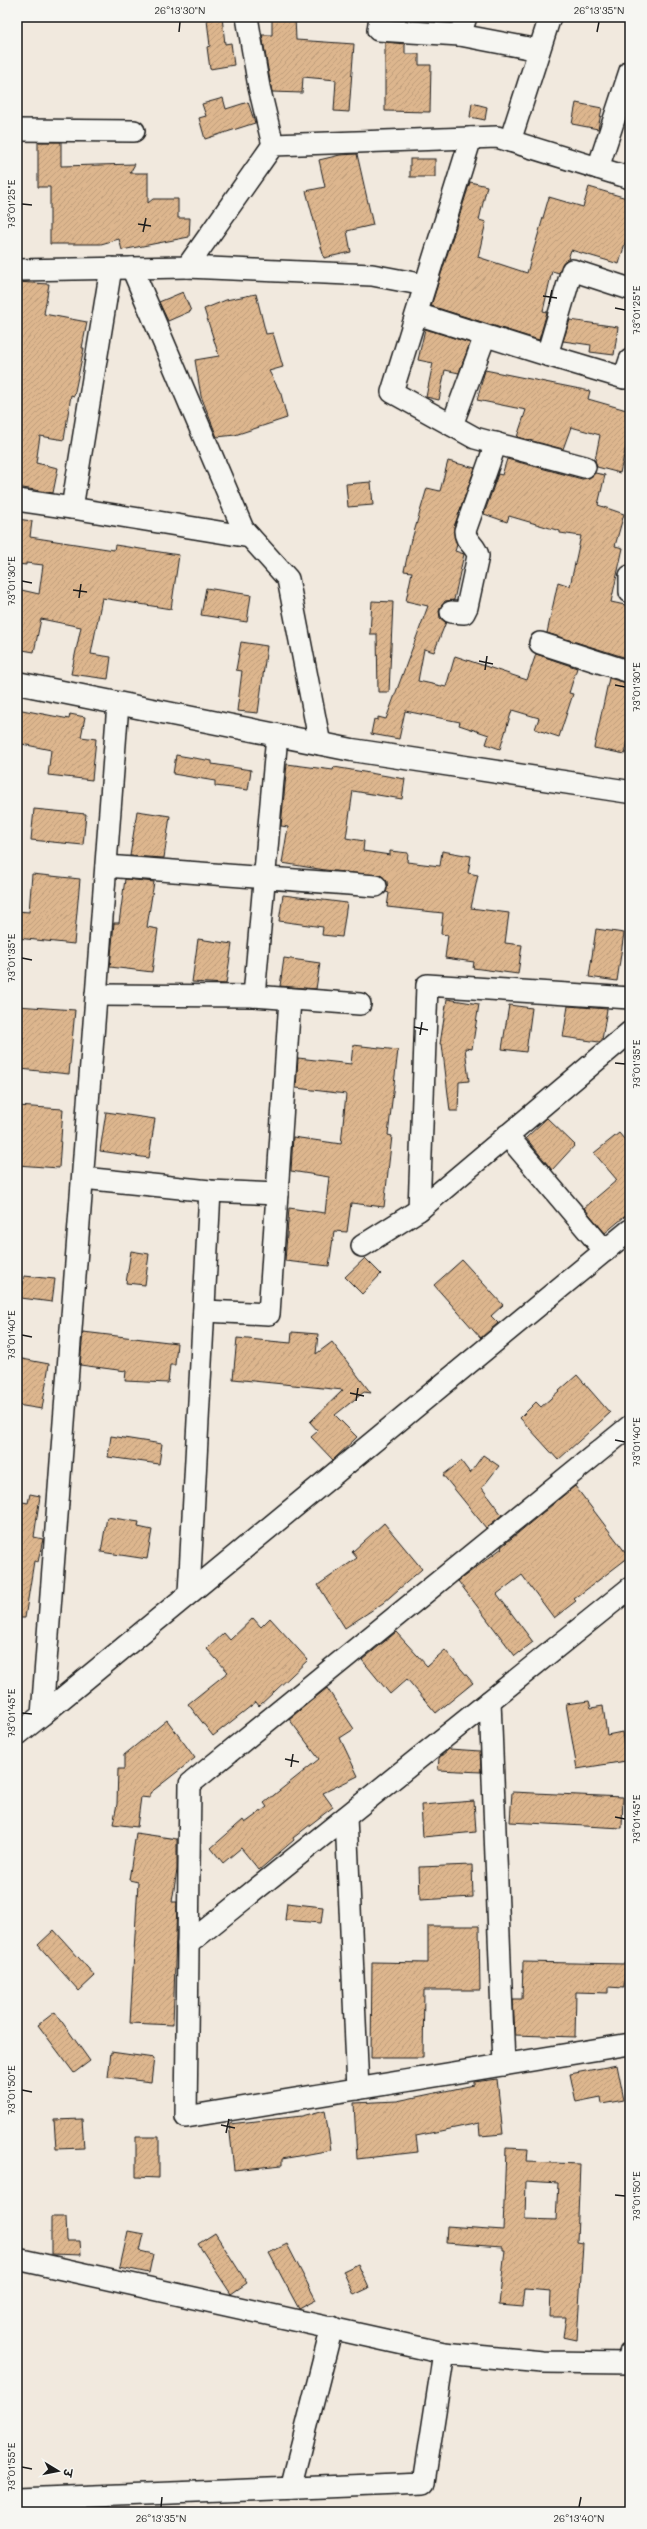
<svg xmlns="http://www.w3.org/2000/svg" width="647" height="2529" font-family="Mali,'Playpen Sans Deva',sans-serif">
<style>
.building{fill:url(#building-hatch);stroke:#1c1c1c;fill-rule:evenodd}
.lines{fill:none;stroke-linecap:round;stroke-linejoin:round}
.minor-casing{stroke:#1c1c1c;stroke-width:24}
.tertiary-casing{stroke:#1c1c1c;stroke-width:25}
.minor{stroke:#f6f6f2;stroke-width:21}
.tertiary{stroke:#f6f6f2;stroke-width:22}
.ticks{fill:none;stroke:#1c1c1c;stroke-width:1.5}
.neatline{fill:none;stroke:#1c1c1c;stroke-width:1.5}
.ticks-label{font-size:10px;text-anchor:middle;fill:#1c1c1c}
</style>
<defs>
<pattern id="building-hatch" width="6" height="6" patternUnits="userSpaceOnUse"><rect width="6" height="6" fill="#ddb68e"/><path d="M-1 1l2-2M0 6l6-6M5 7l2-2" fill="none" stroke="#bd9c7a"/></pattern>
</defs>
<rect width="100%" height="100%" fill="#f1e9de"/>
<filter id="ink" filterUnits="userSpaceOnUse"><feTurbulence type="fractalNoise" baseFrequency=".025" numOctaves="2"/><feDisplacementMap in="SourceGraphic" scale="8" xChannelSelector="R" yChannelSelector="G"/><feConvolveMatrix kernelMatrix="1 2 1 2 8 2 1 2 1" color-interpolation-filters="sRGB"/></filter>
<g filter="url(#ink)">
<!-- building -->
<g class="building">
<polygon points="222,17 225,44 231,43 234,65 210,69 207,47 210,46 207,20"/>
<polygon points="272,17 295,17 296,40 354,44 349,112 334,111 336,80 303,77 302,93 272,92 262,35 272,35"/>
<polygon points="385,42 405,44 405,54 419,54 419,65 431,65 430,112 385,111"/>
<polygon points="223,98 226,109 248,102 255,123 205,139 199,118 206,116 202,104"/>
<polygon points="472,103 487,107 485,120 470,117"/>
<polygon points="576,103 602,108 598,129 572,124"/>
<polygon points="38,142 61,142 61,166 135,164 130,173 148,173 148,203 153,199 178,199 178,218 190,218 189,237 122,250 119,239 101,244 50,244 50,187 38,187"/>
<polygon points="357,154 373,225 347,231 351,252 324,258 306,191 325,187 319,160 340,155"/>
<rect x="410" y="159" width="25" height="18"/>
<polygon points="470,182 487,186 479,220 486,222 478,257 527,273 549,197 583,207 589,187 630,199 630,226 619,264 571,250 568,259 564,262 559,273 552,271 543,311 547,312 539,340 431,306"/>
<polygon points="17,282 49,284 44,314 87,322 82,348 84,348 74,396 71,395 64,440 40,436 36,463 58,468 53,493 17,487"/>
<polygon points="183,292 191,311 168,321 159,302"/>
<polygon points="256,294 266,334 273,333 283,367 269,371 281,394 287,418 235,435 217,437 201,396 195,360 219,356 204,309 226,300"/>
<polygon points="570,320 618,327 614,355 590,352 591,345 563,341"/>
<polygon points="425,329 470,343 459,373 445,370 439,400 426,397 433,363 418,360"/>
<polygon points="485,370 590,391 588,399 630,411 630,443 627,442 620,473 597,467 595,460 600,435 571,427 563,449 517,437 526,410 477,400"/>
<polygon points="507,459 582,479 589,478 595,473 605,475 598,505 624,514 615,546 623,548 611,602 630,606 630,659 547,633 558,582 570,586 581,536 560,533 560,531 509,516 507,522 484,514 498,474 502,475"/>
<polygon points="448,461 475,468 454,527 457,545 455,551 464,554 454,600 445,601 439,611 440,618 446,622 434,652 424,649 418,681 446,687 455,656 527,680 536,654 577,668 569,693 573,694 559,737 535,729 539,718 512,710 500,749 486,744 489,735 459,725 460,722 405,711 399,739 371,734 374,719 378,720 378,717 386,719 428,606 406,601 412,572 404,571 411,539 412,539 427,488 440,491"/>
<polygon points="371,482 373,505 348,507 346,484"/>
<polygon points="17,519 32,521 30,537 114,550 115,545 179,555 171,609 102,598 91,654 111,657 108,679 71,674 81,627 41,619 34,652 17,649 17,589 39,594 43,565 26,563 26,565 17,564"/>
<polygon points="206,588 251,595 247,622 201,615"/>
<polygon points="372,601 393,602 389,692 378,692 377,634 370,634"/>
<polygon points="241,642 267,646 258,713 237,711 242,671 236,670"/>
<polygon points="609,678 630,684 630,731 625,754 594,748"/>
<polygon points="17,709 69,719 70,714 85,717 81,737 96,739 92,780 48,775 51,750 17,743"/>
<polygon points="176,755 212,761 212,764 251,770 248,790 215,786 215,781 173,774"/>
<polygon points="287,764 333,770 334,767 405,779 402,799 353,791 346,838 364,841 363,851 390,855 390,851 408,853 407,862 440,866 442,851 471,856 468,873 478,875 471,908 509,913 505,943 522,945 518,974 473,968 474,962 445,958 448,935 441,934 443,913 387,907 389,893 386,892 387,881 382,876 325,870 282,863 288,827 281,826"/>
<polygon points="34,809 86,814 83,845 31,840"/>
<polygon points="137,811 170,816 164,858 130,856"/>
<polygon points="32,874 80,879 74,944 17,938 17,911 29,912"/>
<polygon points="125,879 154,882 147,927 158,929 152,972 110,967 114,923 119,923"/>
<polygon points="283,895 347,903 342,937 322,935 323,927 279,921"/>
<polygon points="596,929 624,933 617,981 589,977"/>
<polygon points="198,939 232,944 226,984 192,982"/>
<polygon points="284,958 320,963 316,989 280,986"/>
<polygon points="447,999 479,1004 472,1049 465,1048 469,1081 459,1082 458,1111 450,1111 442,1044 440,1044"/>
<polygon points="509,1005 532,1008 526,1052 502,1049"/>
<polygon points="17,1006 75,1010 69,1074 20,1069 23,1037 17,1036"/>
<polygon points="568,1006 607,1009 602,1040 599,1042 563,1037"/>
<polygon points="353,1045 398,1050 388,1135 392,1136 384,1207 351,1203 347,1232 334,1231 329,1266 285,1261 289,1208 325,1213 329,1177 291,1171 293,1137 341,1144 346,1094 296,1088 298,1058 351,1064"/>
<polygon points="17,1106 63,1109 59,1168 17,1165"/>
<polygon points="106,1112 155,1119 149,1158 100,1151"/>
<polygon points="547,1118 575,1145 552,1170 526,1138"/>
<polygon points="619,1133 630,1146 630,1212 605,1233 584,1208 617,1180 594,1153"/>
<polygon points="131,1251 149,1254 145,1285 126,1283"/>
<polygon points="365,1258 381,1274 362,1294 345,1277"/>
<polygon points="462,1260 503,1305 491,1316 498,1323 481,1338 434,1285"/>
<polygon points="24,1276 55,1279 52,1302 21,1298"/>
<polygon points="83,1332 177,1343 175,1365 170,1365 168,1383 125,1381 126,1371 80,1365"/>
<polygon points="292,1332 318,1334 316,1354 332,1342 371,1393 364,1392 335,1415 357,1437 333,1460 311,1437 318,1431 310,1422 343,1390 233,1379 237,1338 291,1343"/>
<polygon points="17,1358 49,1364 42,1409 17,1405"/>
<polygon points="577,1375 610,1413 558,1460 520,1418 536,1402 541,1407"/>
<polygon points="111,1436 162,1444 159,1464 108,1457"/>
<polygon points="483,1455 499,1466 482,1488 502,1515 486,1528 443,1475 461,1461 470,1473"/>
<polygon points="575,1486 629,1557 574,1599 576,1601 554,1618 522,1575 497,1594 533,1642 515,1656 458,1581 502,1548 501,1547"/>
<polygon points="30,1494 40,1496 34,1537 43,1539 38,1562 34,1561 25,1618 17,1618 17,1550 21,1532 17,1532 17,1501 28,1503"/>
<polygon points="107,1517 139,1522 138,1527 152,1530 147,1559 101,1552"/>
<polygon points="384,1523 422,1569 383,1603 345,1628 318,1585 357,1558 352,1552"/>
<polygon points="253,1618 261,1627 270,1618 308,1660 259,1706 256,1702 213,1736 188,1704 228,1672 207,1649 224,1633 230,1640"/>
<polygon points="396,1632 427,1666 445,1650 473,1683 436,1713 407,1679 390,1694 362,1660"/>
<polygon points="327,1688 354,1729 340,1738 358,1776 323,1793 333,1807 293,1838 294,1840 259,1870 241,1848 223,1863 211,1848 243,1820 245,1823 267,1807 264,1803 319,1759 289,1719"/>
<polygon points="589,1701 591,1708 603,1706 607,1735 622,1732 626,1761 577,1769 566,1704"/>
<polygon points="167,1720 195,1758 150,1793 150,1798 141,1797 137,1827 113,1824 117,1804 118,1769 124,1769 124,1755"/>
<polygon points="449,1749 480,1751 481,1772 438,1770 439,1758"/>
<polygon points="512,1792 623,1797 622,1828 510,1822"/>
<polygon points="474,1801 476,1832 423,1837 421,1805"/>
<polygon points="136,1833 177,1839 177,1870 172,1902 177,1902 173,2025 130,2023 138,1882 129,1880"/>
<polygon points="472,1865 473,1897 420,1900 419,1867"/>
<polygon points="287,1903 323,1907 321,1923 285,1920"/>
<polygon points="428,1926 479,1926 480,1990 424,1990 423,2058 371,2058 372,1962 428,1963"/>
<polygon points="54,1930 95,1976 79,1991 38,1945"/>
<polygon points="523,1962 625,1964 624,1988 608,1987 608,1993 576,1992 575,2037 515,2035 513,1999 522,1999"/>
<polygon points="55,2012 90,2061 74,2073 38,2025"/>
<polygon points="111,2052 154,2058 151,2082 108,2077"/>
<polygon points="617,2065 624,2100 602,2104 601,2097 576,2102 570,2074"/>
<polygon points="497,2079 503,2134 480,2136 479,2123 416,2136 418,2152 357,2159 354,2103 397,2101 474,2085 474,2082"/>
<polygon points="325,2110 331,2150 282,2159 282,2165 234,2170 229,2124 302,2116"/>
<polygon points="82,2119 84,2148 56,2149 54,2120"/>
<polygon points="136,2137 159,2137 159,2178 136,2177"/>
<path d="M506,2148L528,2149L527,2162L580,2164L577,2242L583,2243L577,2340L563,2337L566,2317H550L551,2291L525,2289L523,2307L499,2305L505,2250H502V2247L446,2243L447,2226L503,2230ZM526,2181L558,2183L556,2220L525,2219Z"/>
<polygon points="51,2217 66,2217 67,2241 80,2241 81,2255 51,2254"/>
<polygon points="128,2231 144,2234 140,2251 153,2254 149,2273 120,2267"/>
<polygon points="215,2233 247,2283 231,2294 198,2244"/>
<polygon points="287,2244 316,2300 299,2309 269,2253"/>
<polygon points="358,2264 369,2288 354,2295 343,2271"/>
</g>
<g class="lines">
<defs>
<g id="minor">
<polyline points="247,17 259,87 273,145"/>
<polyline points="380,17 378,30 460,35 539,50"/>
<polyline points="460,35 466,17"/>
<polyline points="17,130 134,131"/>
<polyline points="471,138 392,392 475,438 585,467"/>
<polyline points="510,141 550,17"/>
<polyline points="598,168 630,71"/>
<polyline points="187,267 372,275 425,285"/>
<polyline points="111,268 72,508 250,537"/>
<polyline points="132,268 243,529 288,579 320,744"/>
<polyline points="17,270 187,267 273,145 497,137 630,178"/>
<polyline points="630,289 572,270 547,355 624,378 630,360"/>
<polyline points="417,314 547,355"/>
<polyline points="452,425 485,336"/>
<polyline points="17,500 72,508"/>
<polyline points="630,576 630,592"/>
<path d="M451,612L464,613L467,607L478,556C476,545 465,542 465,531L496,443"/>
<polyline points="540,643 630,672"/>
<polyline points="277,735 254,996 360,1004"/>
<polyline points="106,866 376,886"/>
<polyline points="96,995 254,996"/>
<polyline points="630,998 427,985 419,1210 630,1032"/>
<polyline points="507,1135 605,1251"/>
<polyline points="83,1178 210,1191 277,1194 290,999"/>
<polyline points="362,1246 419,1210"/>
<polyline points="204,1311 269,1314 277,1194"/>
<polyline points="630,1426 190,1784 186,2117 630,2044"/>
<polyline points="189,1593 210,1191"/>
<polyline points="490,1701 504,2065"/>
<polyline points="42,1715 630,1230"/>
<polyline points="17,1735 42,1715 118,704"/>
<polyline points="346,1817 358,2089"/>
<polyline points="188,1944 630,1588"/>
<polyline points="17,2259 444,2353 543,2362 629,2363 630,2353"/>
<polyline points="291,2488 332,2327"/>
<polyline points="17,2499 424,2483 444,2353"/>
</g>
<polyline id="tertiary" points="17,683 352,750 630,792"/>
</defs>
<!-- minor casing -->
<use href="#minor" class="minor-casing"/>
<!-- tertiary casing -->
<use href="#tertiary" class="tertiary-casing"/>
<!-- minor -->
<use href="#minor" class="minor"/>
<!-- tertiary -->
<use href="#tertiary" class="tertiary"/>
</g>
</g>
<!-- ticks -->
<path class="ticks" d="M179,32L180,22M597,32L599,22M22,204L32,205M138,224L151,226M143,232L146,218M543,296L557,298M549,304L552,290M615,308L625,310M22,581L32,583M73,590L87,592M79,598L81,584M479,661L493,664M485,670L487,656M615,685L625,687M22,958L32,960M414,1027L428,1030M420,1035L422,1022M615,1063L625,1064M22,1335L32,1337M350,1393L364,1396M356,1401L358,1388M615,1440L625,1442M22,1713L32,1714M285,1759L299,1762M291,1767L293,1754M615,1817L625,1819M22,2090L32,2092M221,2125L235,2128M226,2133L229,2119M615,2195L625,2196M22,2467L32,2469M161,2507L162,2497M579,2507L581,2497"/>
<!-- margin -->
<rect width="647" height="2529" fill="none" stroke="#f6f6f2" stroke-width="44"/>
<!-- north arrow -->
<g transform="translate(58 2471) rotate(100)" stroke="#f6f6f2" stroke-width="3" paint-order="stroke">
<path d="M0-3L7 15L0 10L-7 15Z" fill="#1c1c1c"/>
<text y="-6" font-size="11" font-weight="bold" text-anchor="middle" fill="#1c1c1c">उ</text>
</g>
<rect x="22" y="22" width="603" height="2485" class="neatline"/>
<g class="ticks-label">
<text x="180" y="14">26°13'30"N</text>
<text x="599" y="14">26°13'35"N</text>
<text transform="translate(11 204) rotate(-90)" y="4">73°01'25"E</text>
<text transform="translate(636 310) rotate(-90)" y="4">73°01'25"E</text>
<text transform="translate(11 581) rotate(-90)" y="4">73°01'30"E</text>
<text transform="translate(636 687) rotate(-90)" y="4">73°01'30"E</text>
<text transform="translate(11 958) rotate(-90)" y="4">73°01'35"E</text>
<text transform="translate(636 1064) rotate(-90)" y="4">73°01'35"E</text>
<text transform="translate(11 1335) rotate(-90)" y="4">73°01'40"E</text>
<text transform="translate(636 1442) rotate(-90)" y="4">73°01'40"E</text>
<text transform="translate(11 1713) rotate(-90)" y="4">73°01'45"E</text>
<text transform="translate(636 1819) rotate(-90)" y="4">73°01'45"E</text>
<text transform="translate(11 2090) rotate(-90)" y="4">73°01'50"E</text>
<text transform="translate(636 2196) rotate(-90)" y="4">73°01'50"E</text>
<text transform="translate(11 2467) rotate(-90)" y="4">73°01'55"E</text>
<text x="161" y="2522">26°13'35"N</text>
<text x="579" y="2522">26°13'40"N</text>
</g>
</svg>
